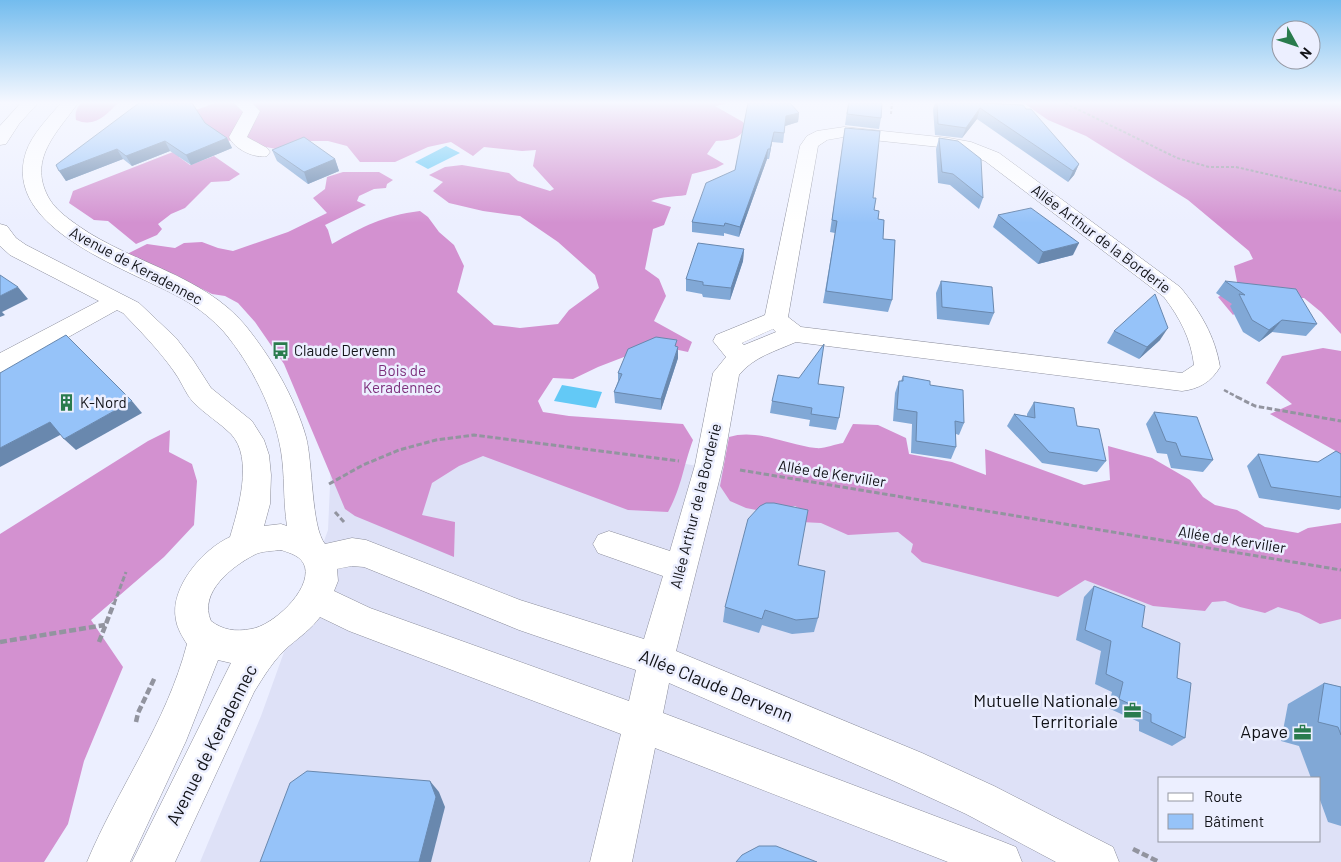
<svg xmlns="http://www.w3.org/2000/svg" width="1341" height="862" font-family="Barlow,sans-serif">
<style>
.built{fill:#dee1f7;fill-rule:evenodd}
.forest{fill:#d391d0}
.water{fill:#63c9f6}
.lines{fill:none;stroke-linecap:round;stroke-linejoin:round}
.minor-casing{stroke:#8b8d9b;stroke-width:1}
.path-far3{stroke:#92949f;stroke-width:2;stroke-dasharray:3 2;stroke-linecap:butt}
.path-far2{stroke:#92949f;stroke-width:2.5;stroke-dasharray:4.5 2;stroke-linecap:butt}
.path-far1{stroke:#92949f;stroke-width:3;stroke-dasharray:5.5 2.5;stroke-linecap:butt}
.path{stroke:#92949f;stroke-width:4.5;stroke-dasharray:7 3;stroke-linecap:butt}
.minor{fill:#fff;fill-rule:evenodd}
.wall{fill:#81a8d6}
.shaded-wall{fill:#6988ae}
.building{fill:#96c3f9;stroke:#6988ae}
.labels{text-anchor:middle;stroke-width:5;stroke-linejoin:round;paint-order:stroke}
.street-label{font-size:15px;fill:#111217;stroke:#ecefff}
.poi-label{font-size:15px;fill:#111217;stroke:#ecefff;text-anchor:start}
.park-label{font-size:15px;fill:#7c2f7b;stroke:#ecefff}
.near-street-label{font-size:18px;fill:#111217;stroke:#ecefff}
.near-poi-label{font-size:18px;fill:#111217;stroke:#ecefff;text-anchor:end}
</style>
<rect width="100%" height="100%" fill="#ecefff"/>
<!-- built -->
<path class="built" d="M475,426L1341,582V862H200L261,716L328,530L331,463ZM1160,778H1320V841H1160Z"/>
<!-- forest -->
<g class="forest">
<path d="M81,103H118C106,115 95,128 76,120C75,113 76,108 81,103Z"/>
<path d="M215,103H729L715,106L743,122L746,127C739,140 730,140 716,141L707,154L724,164L716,168L692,174L686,195C674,197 662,196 651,201L671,207L664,225L653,229L645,269L659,279L666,296L654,321L692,342L688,352L655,345L598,367L573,379L553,378L538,401L543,412L569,416L683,424L693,440C683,467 682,486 668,512L628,510L483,456L459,466L432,483L422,515L455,522L454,557L355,516L345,509L284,364L255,322L238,303L225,296L212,294L182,279L153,271L127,254L147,244L175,248L184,243L202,242L218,248L233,251L288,232L327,213L313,198L325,189L327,177L343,172H379L393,180L387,184L386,188L374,189L359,196L357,201L366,205L325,225L328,230L332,244C364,226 382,216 420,211L428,217L439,232L454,245L464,266L457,292L494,325L520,328L558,324L569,310L599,288L595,275L558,242L520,216L483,211L449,203L433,191L443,182L429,175L445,167L462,165L509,173L518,181L550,191L554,189L533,166L536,150L522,151L484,147L473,156L451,142L428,147L395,162H360L347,146L328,141H304L276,149L233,140L212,144L179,157L190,165L214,156L240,174L229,181L211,182L185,208L171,214L158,224L162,229L157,235L136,244L108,221L94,220L69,203L73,191L196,143L188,113Z"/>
<polygon points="1019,103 1341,103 1341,334 1321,312 1304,298 1252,298 1233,315 1218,297 1238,287 1234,266 1253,259 1249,251 1188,200 1086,136 1048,120 1025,104"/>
<polygon points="1323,348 1341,351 1341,454 1270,414 1292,404 1266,383 1282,356"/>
<path d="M853,424L878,425L906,438L909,454L952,462L986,475L985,449L1084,485L1110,480L1108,446L1152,458L1190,480L1203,497L1215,505L1237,510L1265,527L1298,533L1308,528L1341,523V619L1320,624L1299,613L1278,607L1265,613L1240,607L1225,601L1212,602L1205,611L1153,606L1085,580L1058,597L922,562L911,552L913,544L898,532L848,535L821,523L801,522L802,510L795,506L772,513L746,508L730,501L720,486L729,437C756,428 788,445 816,448C824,449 835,444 843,443Z"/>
<polygon points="170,430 169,452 192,464 197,481 194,525 164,557 91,620 123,667 84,761 68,824 44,862 0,862 0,534 148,441"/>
</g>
<!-- water -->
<g class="water">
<polygon points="446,146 460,153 428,169 415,162"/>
<polygon points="562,385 602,392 596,408 554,401"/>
</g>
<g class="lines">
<defs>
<g id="minor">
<polygon points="21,103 38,103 19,124 6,144 0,145 0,126"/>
<path d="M61,103H78C57,133 26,160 50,200C57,211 70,220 80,227C132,263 203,275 245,325C271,357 295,398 306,437C313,463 311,527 325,544L352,538L366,540L520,600L644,639L663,576L598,553L593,544L598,535L609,531L670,551L695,465L713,373L726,357L713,341L716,335L765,315L800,146L807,136L817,131L844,127L949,138L971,142L999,153L1180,287C1200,311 1215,336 1220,367C1211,382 1199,389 1182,391L796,342C776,351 753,357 739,375L723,465L676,651L922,753L994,786L1113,847L1119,862H1056L966,814L894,781L669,683L663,713L1001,841L1016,847L1022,862H948L655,748L632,862H590L621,734L349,631L320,617C311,629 301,636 289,646C274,659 264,676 254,692L175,862H132L231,663L218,660L186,741L130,862H87C118,788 167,722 187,644C183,638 177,628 176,620C169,588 203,549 230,537C238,510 254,458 231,434C220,423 205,414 193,402C185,393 181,380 173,370C158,349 141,332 123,313L117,310L9,370L0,373V353L99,301L10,255L0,246V224L7,226L16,238L26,245L139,303L176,338L193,360L211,388L252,421L264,440L269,455L271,475L270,504L264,526L281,524L287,526C283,501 285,475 281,451C274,409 251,364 224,332C213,320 200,309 186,301C136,271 0,231 26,152C32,134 49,117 61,103ZM844,137L949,148L960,151L985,161L1164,297C1180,318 1191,339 1194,365L1182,373L801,327L788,317L818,146L827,140ZM773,329L776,332L744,345L742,343ZM281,550C290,553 302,556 305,567C311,591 272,626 251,629C235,632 223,630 211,621C198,592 233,566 254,555C261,551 273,551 281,550ZM352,566L364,567L519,630L636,670L629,701L370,608L334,591L338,581L337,569Z"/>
<path d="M234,103H252L260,111L247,137L267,148L270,152L267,156C255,159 234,149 229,137L243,112Z"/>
</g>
</defs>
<!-- minor casing -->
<use href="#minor" class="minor-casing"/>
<!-- path-far3 -->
<g class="path-far3">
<polyline points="1065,103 1177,158 1209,167 1236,167 1341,191"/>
<polyline points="891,114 892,103"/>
</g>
<!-- path-far2 -->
<polyline class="path-far2" points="1224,390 1239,398"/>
<!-- path-far1 -->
<g class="path-far1">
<polyline points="1237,397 1255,406 1341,421"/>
<polyline points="740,470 1341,570"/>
<polyline points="329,484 363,465 399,450 436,440 474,435 679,461"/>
<polyline points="335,512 344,522"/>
<polyline points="114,604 126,572"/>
</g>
<!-- path -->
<g class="path">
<polyline points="0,642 105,625"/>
<polyline points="99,642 114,603"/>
<polyline points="136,722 138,713 155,677"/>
<polyline points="1133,849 1159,862"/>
</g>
<!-- minor -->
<use href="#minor" class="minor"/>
</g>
<!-- wall -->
<g class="wall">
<polygon points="748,103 799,113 798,122 785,126 783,143 772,142 769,159 767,159 739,237 724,233 724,236 692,232 692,222 735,170"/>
<polygon points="848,103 881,118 879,129 845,125"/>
<polygon points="935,103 987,103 1026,109 1079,164 1074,175 1068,182 977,119 962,138 935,135 933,109"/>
<polygon points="205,123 227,138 232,148 191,165 170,151 132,166 123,159 66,181 56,165"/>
<polygon points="845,128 873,198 874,210 883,239 892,300 888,312 823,303 835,233 830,232"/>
<polygon points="939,138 983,198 979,209 950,185 938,183 936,149"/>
<polygon points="272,150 335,159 339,171 308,184 277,161"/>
<polygon points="998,215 1073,255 1038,264 993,227"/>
<polygon points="744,249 743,261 730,300 703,297 702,294 686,291 686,279"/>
<polygon points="941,281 994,313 989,325 937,319 936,293"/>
<polygon points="1225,281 1317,324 1306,336 1272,332 1259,342 1243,332 1230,306 1232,304 1216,293"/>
<polygon points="1114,331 1160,340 1139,359 1107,343"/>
<polygon points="677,347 678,358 661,410 615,403 614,392 618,381 618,373"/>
<polygon points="903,376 930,385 964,423 959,435 956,434 956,447 951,459 911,453 912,424 893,421 895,393 899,381 901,381"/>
<polygon points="818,384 839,418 836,430 809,426 810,420 770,413 772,401"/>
<polygon points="1034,402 1077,426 1106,461 1097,472 1042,463 1007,426 1014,414 1027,416 1027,414"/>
<polygon points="1154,412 1213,460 1203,472 1171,468 1167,454 1157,453 1146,424"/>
<polygon points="1258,454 1318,462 1341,454 1341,508 1339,510 1259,498 1247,466"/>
<polygon points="798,565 818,618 814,632 792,634 762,625 759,633 723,622 725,607"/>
<polygon points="1094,586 1142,627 1177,678 1185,738 1172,746 1139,731 1139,722 1108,708 1112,692 1095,684 1101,651 1076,640 1084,597"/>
<polygon points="1324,683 1341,687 1341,826 1328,822 1320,800 1320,778 1311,778 1299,746 1281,741 1288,704"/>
</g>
<!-- shaded-wall -->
<g class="shaded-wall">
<polygon points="980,108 977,119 962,138 966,128"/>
<polygon points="799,113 798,122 785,126 783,143 786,116"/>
<polygon points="774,132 772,142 769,159 770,149"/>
<polygon points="227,138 232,148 191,165 186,155"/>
<polygon points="165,141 170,151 132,166 126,156"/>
<polygon points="117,149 123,159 66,181 59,171"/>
<polygon points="768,149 767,159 739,237 740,227"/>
<polygon points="335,159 339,171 308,184 304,172"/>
<polygon points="1079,164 1074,175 1068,182 1073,171"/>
<polygon points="1079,243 1073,255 1038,264 1043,252"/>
<polygon points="744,249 743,261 730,300 731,288"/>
<polygon points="18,287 28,299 2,312 5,315 0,317 0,296"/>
<polygon points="1282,320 1272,332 1259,342 1269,330"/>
<polygon points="1168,328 1160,340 1139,359 1147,347"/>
<polygon points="678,347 678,358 661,410 661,399"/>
<polygon points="132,401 142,413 76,450 64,439"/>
<polygon points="50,422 62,434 0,467 0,448"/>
<polygon points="430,781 439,792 445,807 431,862 419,862"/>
</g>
<!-- building -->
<g class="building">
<polygon points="139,103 192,103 205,123 227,138 186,155 165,141 126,156 117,149 59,171 56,165"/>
<polygon points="748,103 790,103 799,113 786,116 784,133 774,132 770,149 768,149 740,227 725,223 724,226 692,222 706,183 735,170"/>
<polygon points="849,103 882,103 881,118 847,114"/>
<polygon points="937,103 985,103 984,103 1023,105 1026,109 1031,109 1079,164 1073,171 980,108 966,128 938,124"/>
<polygon points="845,128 880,131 873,198 876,198 874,210 879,211 878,219 884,220 883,239 895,240 892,300 826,291 837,221 832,220"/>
<polygon points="304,137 335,159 304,172 272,150"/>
<polygon points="939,138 958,141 981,159 983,198 953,174 942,172"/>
<polygon points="1031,208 1079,243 1043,252 998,215"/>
<polygon points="698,243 744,249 731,288 703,285 703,282 686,279"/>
<polygon points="0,275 18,287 0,296"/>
<polygon points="941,281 992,287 994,313 942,307"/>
<polygon points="1225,281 1296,289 1317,324 1282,320 1269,330 1252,320 1239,294 1245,295"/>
<polygon points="1155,294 1168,328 1147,347 1114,331"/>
<polygon points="66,335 132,401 64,439 50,422 0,448 0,373"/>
<polygon points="656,337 677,340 675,346 678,347 661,399 614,392 622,374 618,373 628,349"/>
<polygon points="824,344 818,384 844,387 839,418 811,414 812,408 772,401 778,375 799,378"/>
<polygon points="903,376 930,381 930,385 963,390 964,423 955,421 956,447 916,441 917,412 897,409 899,381 903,381"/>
<polygon points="1034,402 1074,408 1077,426 1099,429 1106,461 1049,452 1014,414 1035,418"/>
<polygon points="1154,412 1197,417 1213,460 1181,456 1176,443 1166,441"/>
<polygon points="1336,451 1341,454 1341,497 1271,487 1258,454 1318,462"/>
<polygon points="766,503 774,503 808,510 798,565 825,571 818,618 796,620 765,610 762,619 725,607 748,519 760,506"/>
<polygon points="1094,586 1145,606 1142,627 1180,643 1177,678 1191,683 1185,738 1151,722 1151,714 1119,699 1123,682 1106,674 1111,641 1085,630"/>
<polygon points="1324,683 1341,687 1341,735 1338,727 1318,722"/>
<polygon points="307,771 430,781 436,797 419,862 260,862 290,783"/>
<polygon points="759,846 776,846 817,862 736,862 742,855"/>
</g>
<!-- sky -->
<linearGradient id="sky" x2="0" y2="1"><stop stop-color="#73bcee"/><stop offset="0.46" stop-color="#f6f8ff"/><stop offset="1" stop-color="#f6f8ff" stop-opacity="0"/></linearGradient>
<rect width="1341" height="223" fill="url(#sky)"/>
<!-- icons -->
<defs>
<symbol id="bus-bare" viewBox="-9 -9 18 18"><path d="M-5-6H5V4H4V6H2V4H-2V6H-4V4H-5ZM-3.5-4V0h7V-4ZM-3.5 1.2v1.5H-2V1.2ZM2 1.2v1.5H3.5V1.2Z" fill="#297b4d" stroke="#ecefff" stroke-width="2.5" paint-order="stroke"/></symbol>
<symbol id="building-bare" viewBox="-9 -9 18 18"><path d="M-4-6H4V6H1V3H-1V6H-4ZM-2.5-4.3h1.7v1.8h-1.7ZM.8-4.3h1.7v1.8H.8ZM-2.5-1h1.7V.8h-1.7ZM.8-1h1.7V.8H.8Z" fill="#297b4d" stroke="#ecefff" stroke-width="2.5" paint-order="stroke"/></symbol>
<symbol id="office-bare" viewBox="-9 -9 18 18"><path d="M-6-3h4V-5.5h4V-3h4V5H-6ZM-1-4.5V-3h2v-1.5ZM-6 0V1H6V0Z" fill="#297b4d" stroke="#ecefff" stroke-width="2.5" paint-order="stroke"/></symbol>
</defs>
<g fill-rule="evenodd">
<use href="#bus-bare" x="268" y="338" width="25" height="25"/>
<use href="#building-bare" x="54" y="390" width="25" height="25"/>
<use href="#office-bare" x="1120" y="698" width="25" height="25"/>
<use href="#office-bare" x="1290" y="720" width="25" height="25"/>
</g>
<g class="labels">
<!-- street labels -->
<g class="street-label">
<text transform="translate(1101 239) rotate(37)" y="5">Allée Arthur de la Borderie</text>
<text transform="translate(136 266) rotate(28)" y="5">Avenue de Keradennec</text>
<text transform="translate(832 474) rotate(9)" y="5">Allée de Kervilier</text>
<text transform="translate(696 506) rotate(-76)" y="5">Allée Arthur de la Borderie</text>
<text transform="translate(1232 540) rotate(9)" y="5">Allée de Kervilier</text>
</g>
<!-- poi labels -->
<g class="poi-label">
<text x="294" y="356">Claude Dervenn</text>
<text x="80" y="408">K-Nord</text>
</g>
<!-- park labels -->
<g class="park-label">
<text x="402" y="376">Bois de<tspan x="402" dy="17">Keradennec</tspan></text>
</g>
<!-- near-street labels -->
<g class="near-street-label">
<text transform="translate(716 686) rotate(22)" y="6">Allée Claude Dervenn</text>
<text transform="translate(212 745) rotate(-63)" y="6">Avenue de Keradennec</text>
</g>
<!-- near-poi labels -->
<g class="near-poi-label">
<text x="1118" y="707">Mutuelle Nationale<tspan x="1118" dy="21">Territoriale</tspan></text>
<text x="1288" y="738">Apave</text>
</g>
</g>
<!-- legend -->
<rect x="1158" y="777" width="162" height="65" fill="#ecefff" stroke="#9497a2"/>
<rect x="1168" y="793" width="25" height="8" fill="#ffffff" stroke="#9497a2"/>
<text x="1204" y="802" font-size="15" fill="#111217">Route</text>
<rect x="1168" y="814" width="25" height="15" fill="#96c3f9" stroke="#9497a2"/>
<text x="1204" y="827" font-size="15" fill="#111217">Bâtiment</text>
<!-- north arrow -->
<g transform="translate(1296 45) rotate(130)"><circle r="24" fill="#ecefff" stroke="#9497a2"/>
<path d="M0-4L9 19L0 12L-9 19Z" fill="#297b4d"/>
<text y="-8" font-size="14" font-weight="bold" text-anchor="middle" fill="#111217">N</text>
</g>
</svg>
